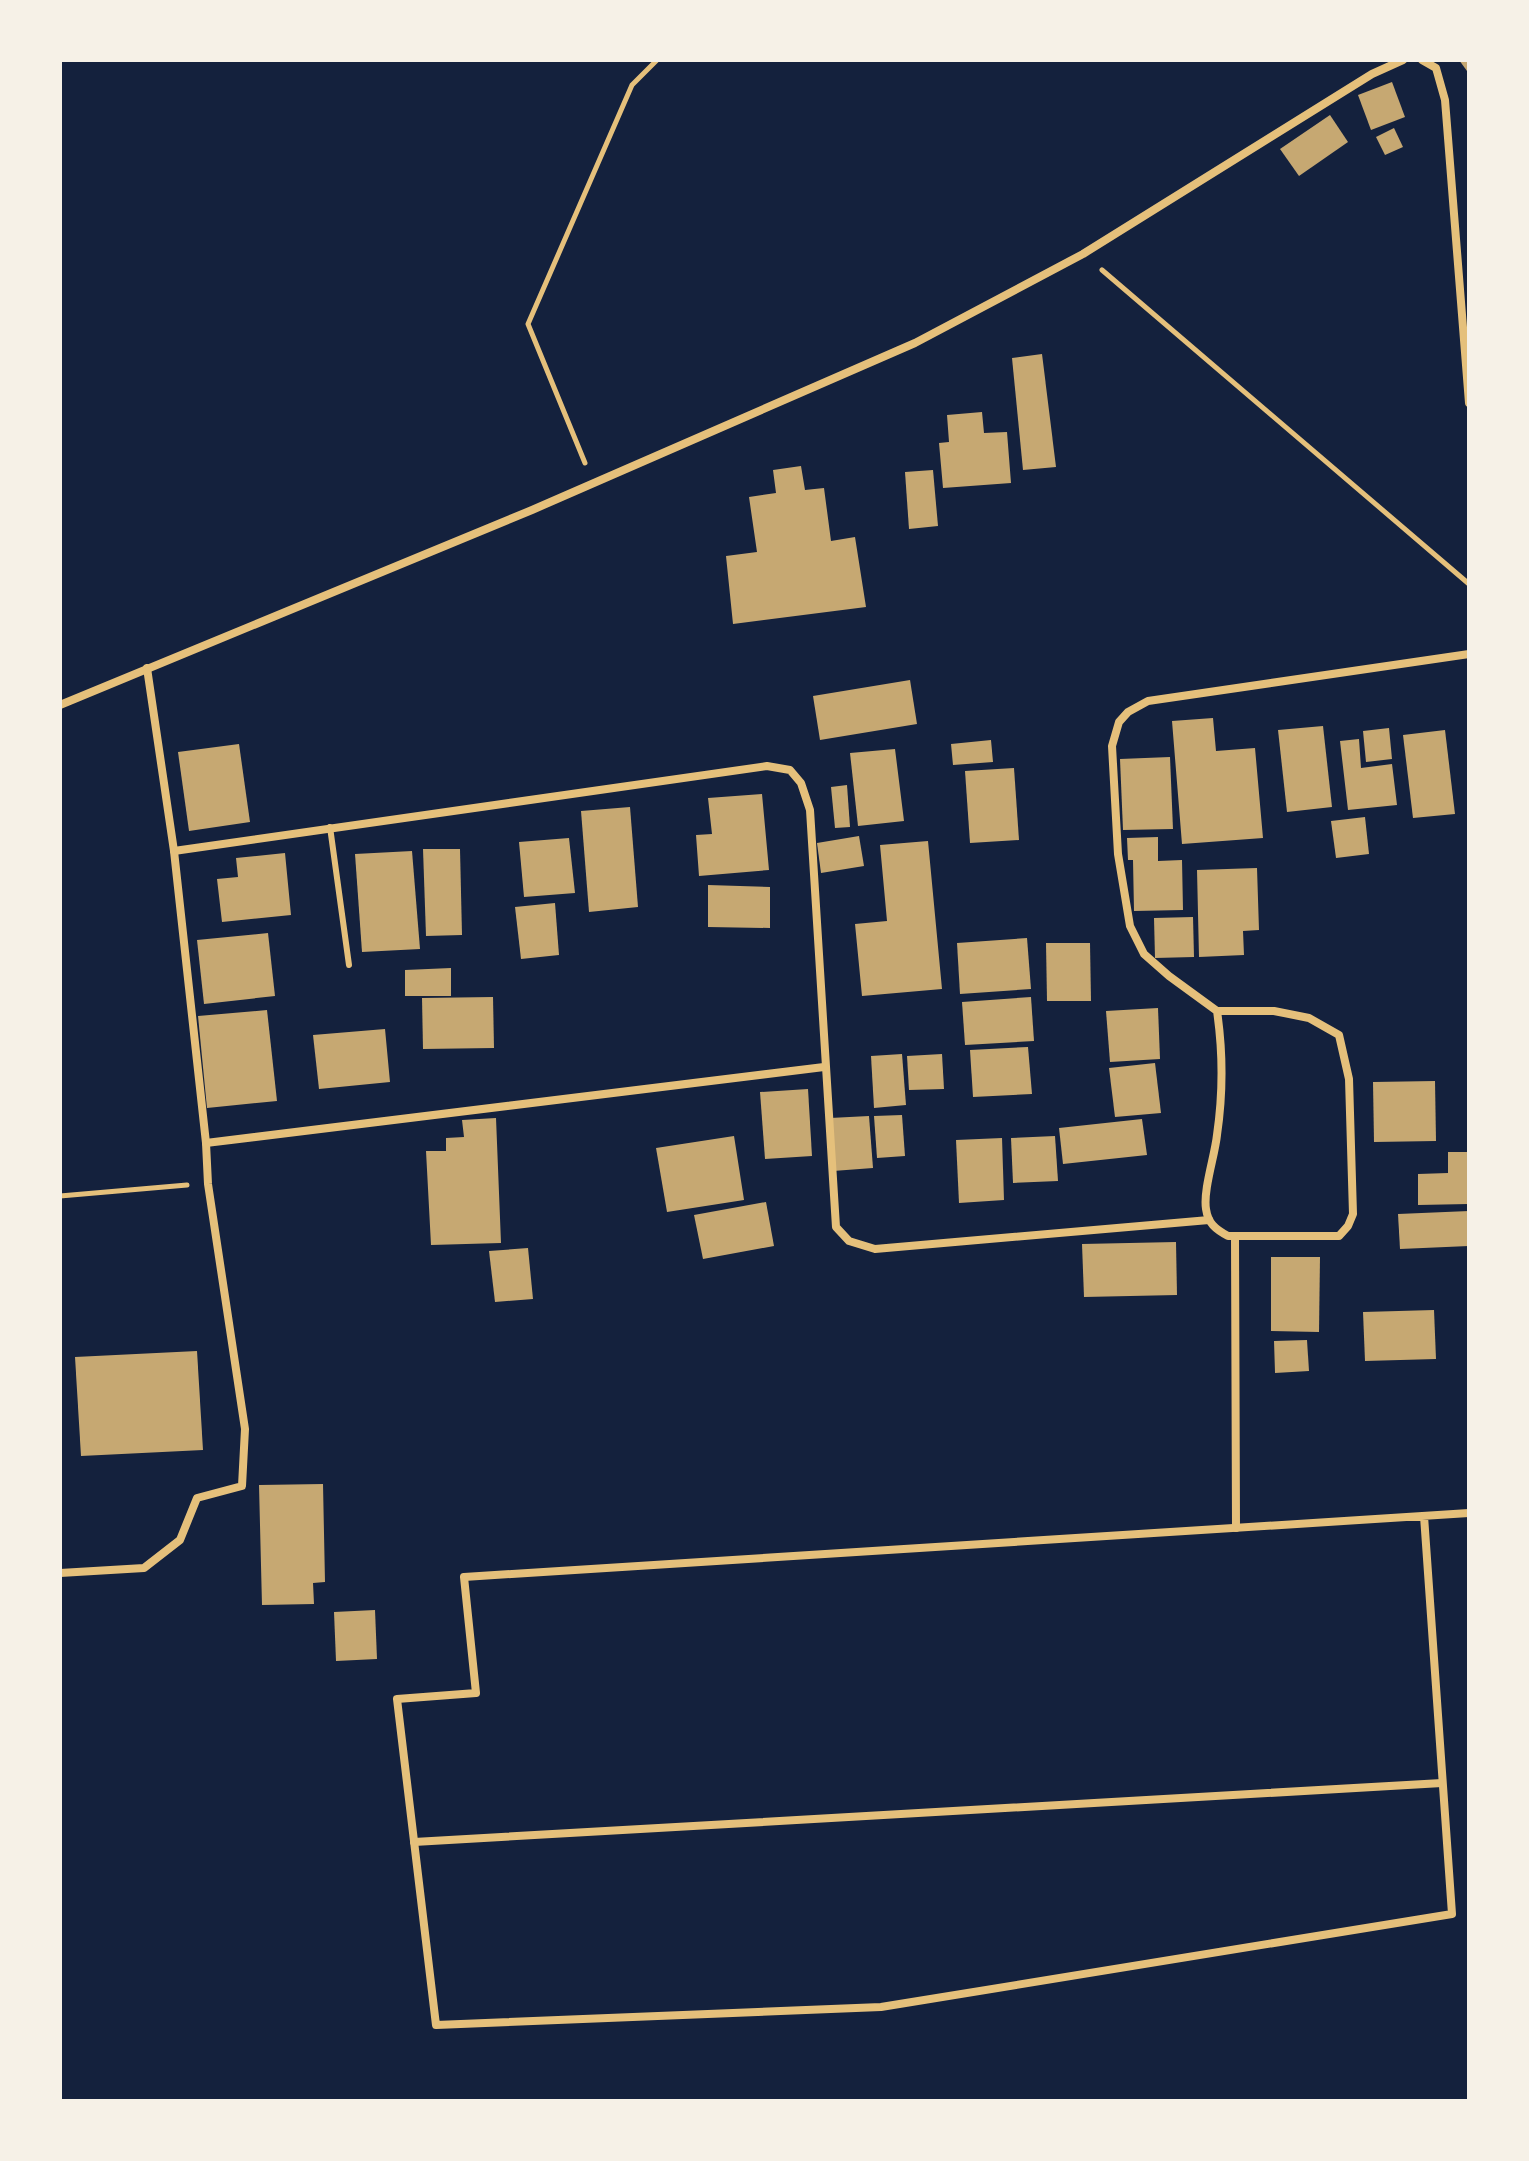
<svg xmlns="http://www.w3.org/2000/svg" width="1529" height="2161" font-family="Ubuntu,sans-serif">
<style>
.building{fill:#c6a872}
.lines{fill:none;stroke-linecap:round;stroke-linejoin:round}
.path{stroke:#e5c07b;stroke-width:5}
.service{stroke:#e5c07b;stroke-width:6}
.minor{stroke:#e5c07b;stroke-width:8}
</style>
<rect width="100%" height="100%" fill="#14213d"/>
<!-- building -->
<g class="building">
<polygon points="1459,60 1469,60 1469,69 1467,71"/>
<polygon points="1392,82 1405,117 1371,130 1358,95"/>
<polygon points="1330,115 1348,142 1299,176 1280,149"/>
<polygon points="1394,128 1403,147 1385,155 1376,137"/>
<polygon points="1042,354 1056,467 1023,470 1012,358"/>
<polygon points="982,412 984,433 1007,432 1011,483 943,488 939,443 949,442 947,415"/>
<polygon points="801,466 805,490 824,488 831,541 855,537 866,607 733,624 726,556 757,552 749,497 776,493 773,470"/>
<polygon points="933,470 938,526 909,529 905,472"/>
<polygon points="910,680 917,724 820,740 813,696"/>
<polygon points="1213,718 1216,751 1255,748 1263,838 1182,844 1172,721"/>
<polygon points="1323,726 1332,807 1287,812 1278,730"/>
<polygon points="1389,728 1392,759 1366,762 1363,731"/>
<polygon points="1445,730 1455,814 1413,818 1403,735"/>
<polygon points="1359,739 1361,768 1392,764 1397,805 1348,810 1340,741"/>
<polygon points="991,740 993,762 953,765 951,744"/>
<polygon points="239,744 250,822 189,831 178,752"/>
<polygon points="895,749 904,821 858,826 850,753"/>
<polygon points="1170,757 1173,829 1123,830 1120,759"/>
<polygon points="1014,768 1019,840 970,843 965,771"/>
<polygon points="847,785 850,827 835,828 831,787"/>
<polygon points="762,794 769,870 699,876 696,835 712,834 708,798"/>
<polygon points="630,807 638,907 589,912 581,811"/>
<polygon points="1365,817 1369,854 1336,858 1331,821"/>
<polygon points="859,836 864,866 821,873 817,843"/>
<polygon points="1158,837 1158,861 1182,860 1183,910 1134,911 1133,860 1128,860 1127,838"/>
<polygon points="569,838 575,893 524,897 519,842"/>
<polygon points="928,841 942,989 862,996 855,924 887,921 880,845"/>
<polygon points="423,849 460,849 462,935 426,936"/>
<polygon points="412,851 420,949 362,952 355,854"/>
<polygon points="285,853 291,915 222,922 217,879 238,877 236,858"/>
<polygon points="1257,868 1259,930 1243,931 1244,955 1199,957 1197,870"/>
<polygon points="708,885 770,887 770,928 708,927"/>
<polygon points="555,903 559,955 521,959 515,907"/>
<polygon points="1193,917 1194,957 1155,958 1154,918"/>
<polygon points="268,933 275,996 204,1004 197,940"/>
<polygon points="1027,938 1031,989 960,994 957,943"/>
<polygon points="1046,943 1090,943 1091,1001 1047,1001"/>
<polygon points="451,968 451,996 405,996 405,970"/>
<polygon points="493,997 494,1048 423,1049 422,998"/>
<polygon points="1031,997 1034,1041 965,1045 962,1002"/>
<polygon points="1158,1008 1160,1059 1110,1062 1106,1011"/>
<polygon points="267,1010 277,1101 207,1108 198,1016"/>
<polygon points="385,1029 390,1082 319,1089 313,1035"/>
<polygon points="1028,1047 1032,1094 973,1097 970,1050"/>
<polygon points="902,1054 906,1105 874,1108 871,1056"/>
<polygon points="942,1054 944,1089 909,1090 907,1056"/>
<polygon points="1155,1063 1161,1113 1115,1117 1109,1068"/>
<polygon points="1435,1081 1436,1141 1374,1142 1373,1082"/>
<polygon points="808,1089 812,1156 765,1159 760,1092"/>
<polygon points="902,1115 905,1156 877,1158 874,1116"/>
<polygon points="869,1116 873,1168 833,1171 830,1118"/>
<polygon points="496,1118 501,1243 431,1245 426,1151 446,1151 446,1138 464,1137 462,1120"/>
<polygon points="1142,1119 1147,1155 1063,1164 1059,1128"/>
<polygon points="734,1136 744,1200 667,1212 656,1148"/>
<polygon points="1055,1136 1058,1181 1013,1183 1011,1138"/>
<polygon points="1002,1138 1004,1200 959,1203 956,1140"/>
<polygon points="1448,1152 1469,1152 1469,1204 1418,1205 1418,1174 1448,1173"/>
<polygon points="766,1202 774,1246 703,1259 694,1215"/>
<polygon points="1469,1211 1469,1246 1400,1249 1398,1214"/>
<polygon points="1176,1242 1177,1295 1084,1297 1082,1244"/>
<polygon points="528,1248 533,1299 495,1302 489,1251"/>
<polygon points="1271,1257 1320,1257 1319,1332 1271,1331"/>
<polygon points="1434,1310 1436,1359 1365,1361 1363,1312"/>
<polygon points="1307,1340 1309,1371 1275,1373 1274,1341"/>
<polygon points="197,1351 203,1450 81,1456 75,1357"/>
<polygon points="323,1484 325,1582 313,1583 314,1604 262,1605 259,1485"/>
<polygon points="375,1610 377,1659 336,1661 334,1612"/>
</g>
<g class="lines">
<!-- path -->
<g class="path">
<polyline points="1102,270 1469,584"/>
<polyline points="585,463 528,324 632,85 657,60"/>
<polyline points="60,1196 187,1185"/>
</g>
<!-- service -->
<polyline class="service" points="330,827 349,965"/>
<!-- minor -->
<g class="minor">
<polyline points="1422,60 1436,68 1445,100 1469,403"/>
<polyline points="60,705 532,510 915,343 1083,254 1372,74 1403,60"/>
<polyline points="174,851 767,766 790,770 801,783 810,810 836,1227 849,1241 875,1249 1209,1220"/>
<path d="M1217,1011C1223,1052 1223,1094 1217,1135C1215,1155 1203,1190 1206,1209C1208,1223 1215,1229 1228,1236H1339L1348,1226L1353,1214L1349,1079L1339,1035L1309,1018L1274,1011H1217L1169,976L1144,954L1130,926L1118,854L1112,746L1119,722L1128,712L1148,701L1469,654"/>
<polyline points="206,1143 824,1067"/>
<polyline points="1235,1236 1236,1528"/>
<polyline points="1424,1516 1452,1914 881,2007 436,2025 397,1699 476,1693 464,1577 1469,1513"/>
<polyline points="60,1573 144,1568 180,1540 197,1498 242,1486 245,1429 208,1184 206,1143 174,851 147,668"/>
<polyline points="414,1842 1442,1783"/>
</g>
</g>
<!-- border -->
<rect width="1529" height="2161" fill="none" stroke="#f6f1e7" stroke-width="124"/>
</svg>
